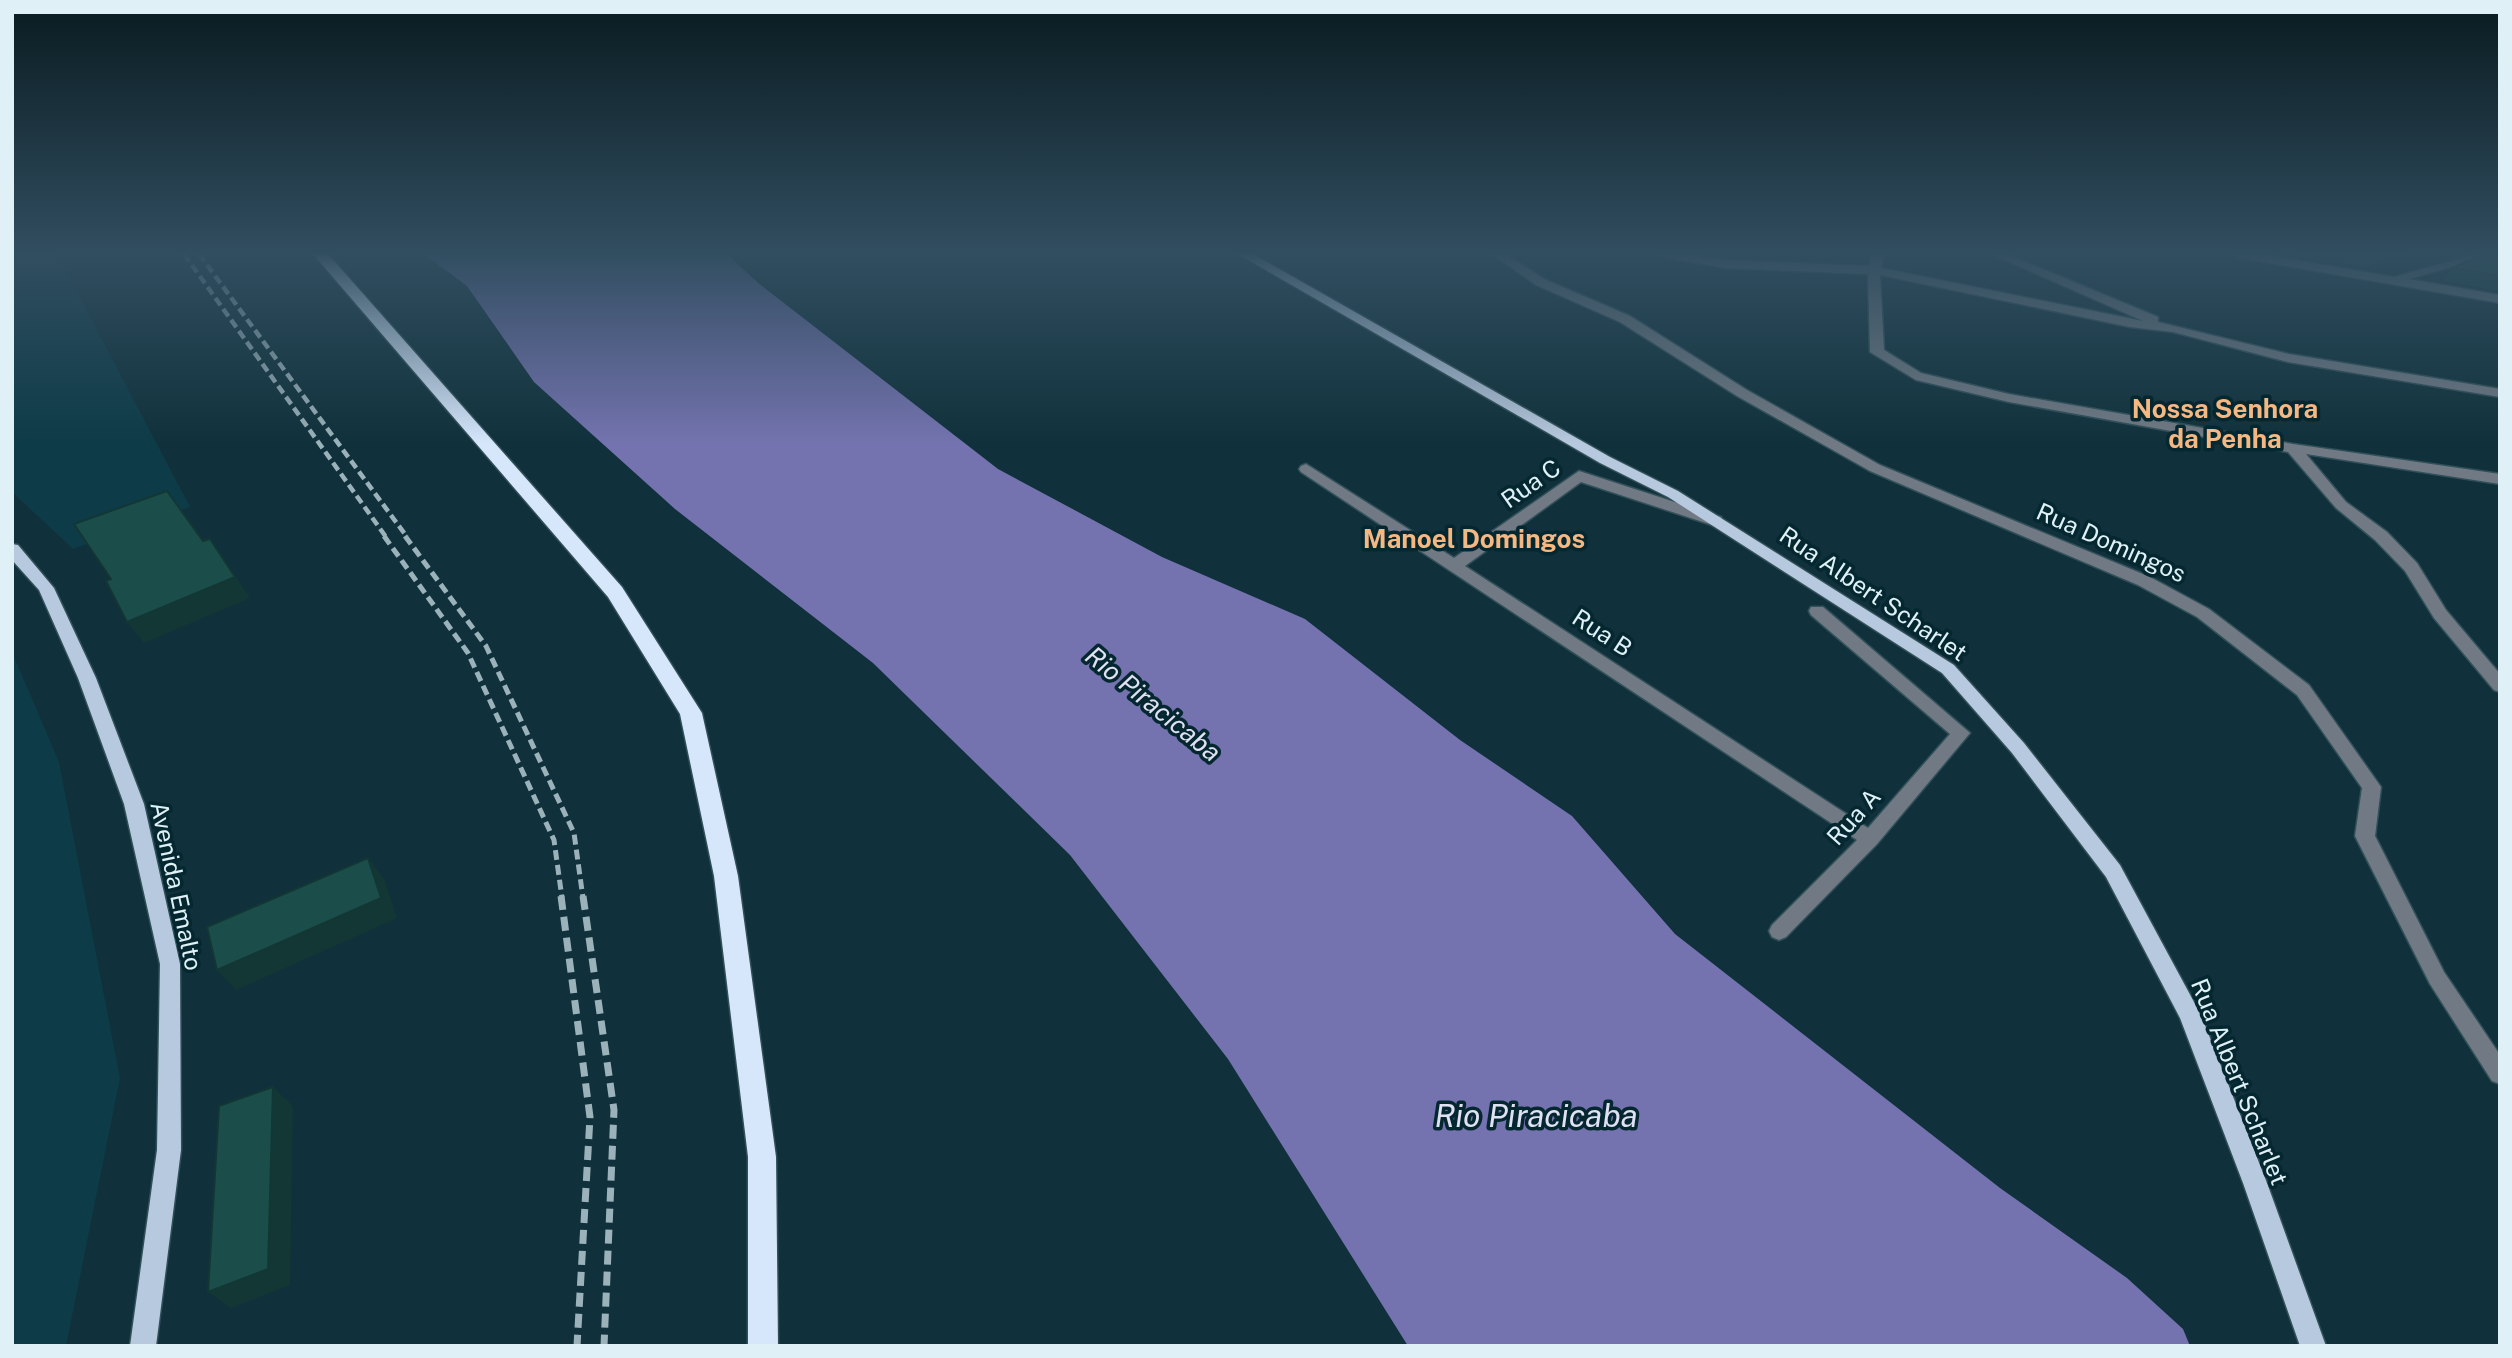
<svg xmlns="http://www.w3.org/2000/svg" width="2512" height="1358" font-family="'Public Sans',sans-serif">
<style>
.built{fill:#0d3b47}
.water{fill:#7473af}
.lines{fill:none;stroke-linecap:round;stroke-linejoin:round}
.minor-casing{stroke:#315059;stroke-width:3}
.major-casing{stroke:#315059;stroke-width:3}
.highway-casing{stroke:#315059;stroke-width:3}
.minor{fill:#717a84;fill-rule:evenodd}
.major{fill:#b7c9de;fill-rule:evenodd}
.highway{fill:#d6e7fc;fill-rule:evenodd}
.rail-far2{stroke:#9bb2ba;stroke-width:4.5;stroke-dasharray:9 4.5;stroke-linecap:butt}
.rail-far1{stroke:#9bb2ba;stroke-width:5;stroke-dasharray:10 5;stroke-linecap:butt}
.rail{stroke:#9bb2ba;stroke-width:7;stroke-dasharray:14 7;stroke-linecap:butt}
.wall{fill:#174340}
.shaded-wall{fill:#133734}
.building{fill:#1b4e4a;stroke:#133734;stroke-width:2}
.labels{text-anchor:middle;stroke-width:7;stroke-linejoin:round;paint-order:stroke}
.street-label{font-size:24px;fill:#dff1f7;stroke:#042730}
.neighbourhood-label{font-size:26px;font-weight:bold;fill:#f6b882;stroke:#042730}
.water-label{font-size:26px;font-style:italic;fill:#e0e1f3;stroke:#042730}
.near-water-label{font-size:32px;font-style:italic;fill:#e0e1f3;stroke:#042730}
</style>
<rect width="100%" height="100%" fill="#10313b"/>
<!-- built -->
<g class="built">
<polygon points="12,254 57,254 190,507 73,549 12,492"/>
<polygon points="2284,254 2420,254 2366,267"/>
<polygon points="12,652 59,762 120,1078 66,1346 12,1346"/>
</g>
<!-- water -->
<polygon class="water" points="424,254 727,254 757,282 998,469 1162,557 1305,619 1460,740 1572,816 1675,934 2000,1188 2127,1278 2183,1329 2190,1346 1408,1346 1228,1059 1070,855 873,663 675,509 534,382 467,286"/>
<g class="lines">
<defs>
<g id="minor">
<polygon points="1492,254 1506,254 1544,279 1630,316 1747,390 1880,465 2150,577 2209,609 2309,685 2381,787 2375,836 2444,972 2500,1055 2500,1084 2492,1081 2430,984 2355,836 2362,788 2297,695 2197,617 2138,585 1870,471 1737,396 1620,322 1536,285"/>
<polygon points="1660,254 1688,254 1727,260 1869,266 1872,254 1884,254 1881,268 2143,321 1991,254 2007,254 2158,317 2158,322 2289,354 2500,389 2500,397 2288,362 2173,332 2130,327 1880,275 1884,350 1921,373 2009,394 2293,444 2500,474 2500,484 2306,454 2346,502 2387,532 2417,563 2446,610 2500,674 2500,692 2494,690 2434,618 2405,571 2375,540 2336,508 2288,452 2009,402 1916,380 1870,352 1868,274 1727,268 1666,258"/>
<polygon points="2234,254 2261,254 2394,277 2477,254 2497,254 2409,279 2500,295 2500,303 2240,258"/>
<polygon points="1306,464 1454,558 1579,471 1721,517 1723,521 1721,525 1715,526 1581,482 1465,566 1868,828 1950,734 1811,615 1809,611 1811,607 1823,607 1970,733 1877,844 1786,937 1779,940 1772,937 1769,931 1772,925 1857,840 1301,472 1299,469 1301,466"/>
</g>
<g id="major">
<polygon points="1238,254 1253,254 1610,457 1678,491 1954,665 2024,743 2120,865 2201,1015 2267,1183 2326,1346 2300,1346 2243,1183 2180,1018 2106,877 2012,753 1942,673 1668,497 1600,463"/>
<polygon points="12,544 18,545 54,588 96,678 144,804 180,964 181,1150 156,1346 130,1346 157,1150 160,964 124,804 78,678 39,590 12,560"/>
</g>
<polygon id="highway" points="313,254 328,254 622,587 702,713 738,876 776,1157 778,1346 748,1346 748,1157 714,876 680,714 608,597"/>
</defs>
<!-- minor casing -->
<use href="#minor" class="minor-casing"/>
<!-- major casing -->
<use href="#major" class="major-casing"/>
<!-- highway casing -->
<use href="#highway" class="highway-casing"/>
<!-- minor -->
<use href="#minor" class="minor"/>
<!-- major -->
<use href="#major" class="major"/>
<!-- highway -->
<use href="#highway" class="highway"/>
<!-- rail-far2 -->
<g class="rail-far2">
<polyline points="184,254 386,537"/>
<polyline points="199,254 407,537"/>
</g>
<!-- rail-far1 -->
<g class="rail-far1">
<polyline points="384,536 468,653 554,840 562,898"/>
<polyline points="405,536 486,646 574,833 583,898"/>
</g>
<!-- rail -->
<g class="rail">
<polyline points="561,896 590,1117 577,1346"/>
<polyline points="583,896 614,1110 604,1346"/>
</g>
</g>
<!-- wall -->
<polygon class="wall" points="2500,254 2500,291 2444,281 2453,268"/>
<!-- shaded-wall -->
<g class="shaded-wall">
<polygon points="210,539 250,598 144,643 127,622"/>
<polygon points="368,858 384,879 397,918 236,990 217,970"/>
<polygon points="273,1087 293,1106 290,1285 231,1308 208,1292"/>
</g>
<!-- building -->
<g class="building">
<polygon points="2482,254 2500,254 2500,276 2453,268"/>
<polygon points="167,491 203,541 210,539 235,577 127,622 106,581 111,579 74,524"/>
<polygon points="368,858 381,898 217,970 207,927"/>
<polygon points="273,1087 268,1269 208,1292 219,1106"/>
</g>
<!-- sky -->
<linearGradient id="sky" x2="0" y2="1"><stop stop-color="#091b20"/><stop offset="0.57" stop-color="#314e60"/><stop offset="1" stop-color="#314e60" stop-opacity="0"/></linearGradient>
<rect width="2512" height="444" fill="url(#sky)"/>
<g class="labels">
<!-- street labels -->
<g class="street-label">
<text transform="translate(1531 484) rotate(-35)" y="8">Rua C</text>
<text transform="translate(2111 543) rotate(24)" y="8">Rua Domingos</text>
<text transform="translate(1873 594) rotate(34)" y="8">Rua Albert Scharlet</text>
<text transform="translate(1602 633) rotate(33)" y="8">Rua B</text>
<text transform="translate(1854 817) rotate(-48)" y="8">Rua A</text>
<text transform="translate(176 886) rotate(78)" y="8">Avenida Emalto</text>
<text transform="translate(2239 1082) rotate(68)" y="8">Rua Albert Scharlet</text>
</g>
<!-- neighbourhood labels -->
<g class="neighbourhood-label">
<text x="2225" y="418">Nossa Senhora<tspan x="2225" dy="30">da Penha</tspan></text>
<text x="1474" y="548">Manoel Domingos</text>
</g>
<!-- water labels -->
<g class="water-label">
<text transform="translate(1153 704) rotate(39)" y="9">Rio Piracicaba</text>
</g>
<!-- near-water labels -->
<g class="near-water-label">
<text x="1536" y="1127">Rio Piracicaba</text>
</g>
</g>
<!-- border -->
<rect width="2512" height="1358" fill="none" stroke="#dff1f7" stroke-width="28"/>
</svg>
